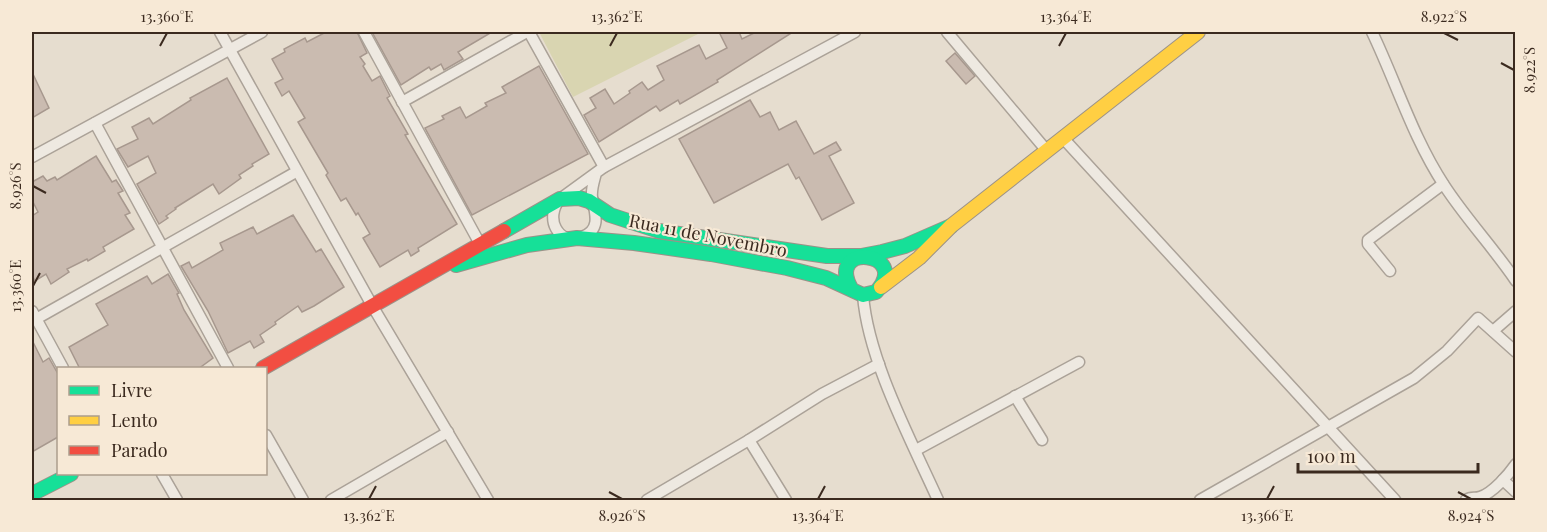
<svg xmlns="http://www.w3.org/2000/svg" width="1547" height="532" font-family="'Playfair Display',serif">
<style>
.green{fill:#d9d5b1}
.building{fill:#cabbb0;stroke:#a7988e;stroke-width:1.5}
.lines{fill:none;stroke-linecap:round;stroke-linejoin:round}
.street-casing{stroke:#aba298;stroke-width:13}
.fast-casing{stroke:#9b9288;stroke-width:16}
.slow-casing{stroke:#9b9288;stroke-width:16}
.jam-casing{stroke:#9b9288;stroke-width:16}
.street{stroke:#eee9e1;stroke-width:10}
.fast{stroke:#16e098;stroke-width:14}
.slow{stroke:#ffcf43;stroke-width:14}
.jam{stroke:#f24e42;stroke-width:14}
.ticks{fill:none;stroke:#3b2a1f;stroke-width:2}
.labels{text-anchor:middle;stroke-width:4.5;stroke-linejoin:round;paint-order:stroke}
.street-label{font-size:18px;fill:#3b2a1f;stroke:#f7e9d6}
.neatline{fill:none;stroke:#3b2a1f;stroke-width:2}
.ticks-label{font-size:15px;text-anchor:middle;fill:#3b2a1f}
</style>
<rect width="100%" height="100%" fill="#e6ddcf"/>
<!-- green -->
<polygon class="green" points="539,32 702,32 573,97"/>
<!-- building -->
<g class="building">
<polygon points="326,32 357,32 367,53 360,57 365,64 363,66 372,81 380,76 390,96 387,98 408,134 405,135 457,224 418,248 419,251 411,256 408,250 380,267 363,238 370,234 358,213 356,215 346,198 341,201 326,175 328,173 298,122 305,118 289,91 282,96 275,83 283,79 272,59 285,52 284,49 305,38 307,42"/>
<polygon points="372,32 492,32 458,52 463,59 444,70 441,64 431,70 429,67 401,85"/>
<polygon points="719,32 739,32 742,39 756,32 793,32 717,80 718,82 680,104 678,100 660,111 656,106 599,142 584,115 596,108 590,98 605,89 614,104 630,93 629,91 642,82 648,90 664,80 657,66 699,45 706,59 727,48"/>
<polygon points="955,53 975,76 966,84 946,61"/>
<polygon points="539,66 588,154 472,215 425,128 444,119 442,116 460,107 466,118 487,106 485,103 506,93 502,87"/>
<polygon points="32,72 49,108 32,118"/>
<polygon points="227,78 269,154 252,164 253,166 239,175 241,178 219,194 213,184 175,208 176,209 166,216 168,218 159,224 137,184 156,173 148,156 128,167 117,149 138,139 132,127 149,118 153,124 191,100 190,98"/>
<polygon points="750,100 760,117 770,112 779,130 796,121 814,154 836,142 841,150 829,156 854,203 822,220 799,177 796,179 788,164 714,203 679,139"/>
<polygon points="96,156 112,182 116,180 123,191 118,193 130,213 125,215 134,229 103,247 105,251 88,261 87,259 67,269 69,272 51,284 46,274 35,281 32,275 32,216 38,212 32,200 32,182 43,176 47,181 55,177 57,180"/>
<polygon points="293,215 316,252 321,249 344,287 314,306 302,312 298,306 275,322 276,324 260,335 264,342 254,348 250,341 228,353 208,311 181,266 189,262 192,268 223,250 220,243 253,227 257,234"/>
<polygon points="168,274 179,293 177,294 184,310 213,358 198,369 80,369 69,347 108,325 96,304 147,276 152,284"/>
<polygon points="32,340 43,362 49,358 58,374 58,437 32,452"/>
</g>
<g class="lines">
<defs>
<g id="street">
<polyline points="220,32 373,307 488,500"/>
<polyline points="364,32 480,244"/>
<polyline points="529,32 604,167"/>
<polyline points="947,32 1047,151"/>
<path d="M1372,32C1396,82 1413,138 1444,185C1466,219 1493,247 1516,281"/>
<polyline points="402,102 527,32"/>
<polyline points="95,123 228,368"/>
<polyline points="1063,138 1395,500"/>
<polyline points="32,157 262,32"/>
<path d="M596,173C594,181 591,189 592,197C595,212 602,230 582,237C558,246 544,218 560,199L604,167L855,32"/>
<polyline points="1390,271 1368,244 1368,240 1443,184"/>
<path d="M863,295C868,360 911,440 938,500"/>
<polyline points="32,311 63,368"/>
<polyline points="36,319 296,172"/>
<polyline points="1493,331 1516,311"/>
<polyline points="1015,396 1042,440"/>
<polyline points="266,435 303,500"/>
<polyline points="749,440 786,500"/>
<polyline points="916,450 1079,362"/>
<polyline points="162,474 177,500"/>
<polyline points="1503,480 1516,492"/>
<polyline points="331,500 448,432"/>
<polyline points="647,500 749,440 822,394 879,364"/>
<polyline points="1200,500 1414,378 1447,351 1478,318 1516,352"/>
<path d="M1466,500C1472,496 1474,499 1480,497C1493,493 1509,474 1516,464"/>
</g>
<g id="fast">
<polyline points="504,231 560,199 579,198 589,201 610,215 659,231 827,256 861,256 882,252 905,246 951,226"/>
<path d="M456,265L527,245L577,238L634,243L711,254L787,268L826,278L863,295L876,292C913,251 823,241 852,290"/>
<polyline points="32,494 71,474"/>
</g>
<polyline id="slow" points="881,287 919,258 951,226 1198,32"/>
<polyline id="jam" points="263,368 504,231"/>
</defs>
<!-- street casing -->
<use href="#street" class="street-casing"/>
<!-- fast casing -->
<use href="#fast" class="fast-casing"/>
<!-- slow casing -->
<use href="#slow" class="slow-casing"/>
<!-- jam casing -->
<use href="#jam" class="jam-casing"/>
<!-- street -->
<use href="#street" class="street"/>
<!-- fast -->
<use href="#fast" class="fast"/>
<!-- slow -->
<use href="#slow" class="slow"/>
<!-- jam -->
<use href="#jam" class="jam"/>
</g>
<!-- ticks -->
<path class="ticks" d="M1444,33L1458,40M160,46L167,33M610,46L617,33M1059,46L1066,33M1501,63L1514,70M33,186L46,193M33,286L40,273M609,492L622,499M1458,492L1471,499M369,499L376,486M818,499L825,486M1267,499L1274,486"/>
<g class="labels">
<!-- street labels -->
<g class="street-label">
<text transform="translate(708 236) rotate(11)" y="6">Rua 11 de Novembro</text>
</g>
</g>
<!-- border -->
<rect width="1547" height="532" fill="none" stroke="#f7e9d6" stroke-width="66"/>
<!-- legend -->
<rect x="57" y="367" width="210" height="108" fill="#f7e9d6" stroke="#ac9d8d" stroke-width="1.5"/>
<rect x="69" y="386" width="30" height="9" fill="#16e098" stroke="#ac9d8d" stroke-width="1.5"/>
<text x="111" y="397" font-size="18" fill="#3b2a1f">Livre</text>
<rect x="69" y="416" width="30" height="9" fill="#ffcf43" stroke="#ac9d8d" stroke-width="1.5"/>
<text x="111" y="427" font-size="18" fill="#3b2a1f">Lento</text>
<rect x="69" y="446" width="30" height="9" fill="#f24e42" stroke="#ac9d8d" stroke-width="1.5"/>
<text x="111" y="457" font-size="18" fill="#3b2a1f">Parado</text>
<!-- scale -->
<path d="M1298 463v9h180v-9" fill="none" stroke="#3b2a1f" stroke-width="3"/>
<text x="1307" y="463" font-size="18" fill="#3b2a1f" stroke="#f7e9d6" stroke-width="4.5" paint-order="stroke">100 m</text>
<rect x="33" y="33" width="1481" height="466" class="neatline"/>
<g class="ticks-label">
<text x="167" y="22">13.360°E</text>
<text x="617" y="22">13.362°E</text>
<text x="1066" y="22">13.364°E</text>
<text x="1444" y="22">8.922°S</text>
<text transform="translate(1530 70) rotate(-90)" y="5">8.922°S</text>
<text transform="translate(16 186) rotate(-90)" y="5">8.926°S</text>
<text transform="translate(16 286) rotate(-90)" y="5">13.360°E</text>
<text x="369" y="521">13.362°E</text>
<text x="622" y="521">8.926°S</text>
<text x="818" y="521">13.364°E</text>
<text x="1267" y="521">13.366°E</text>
<text x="1471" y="521">8.924°S</text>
</g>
</svg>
